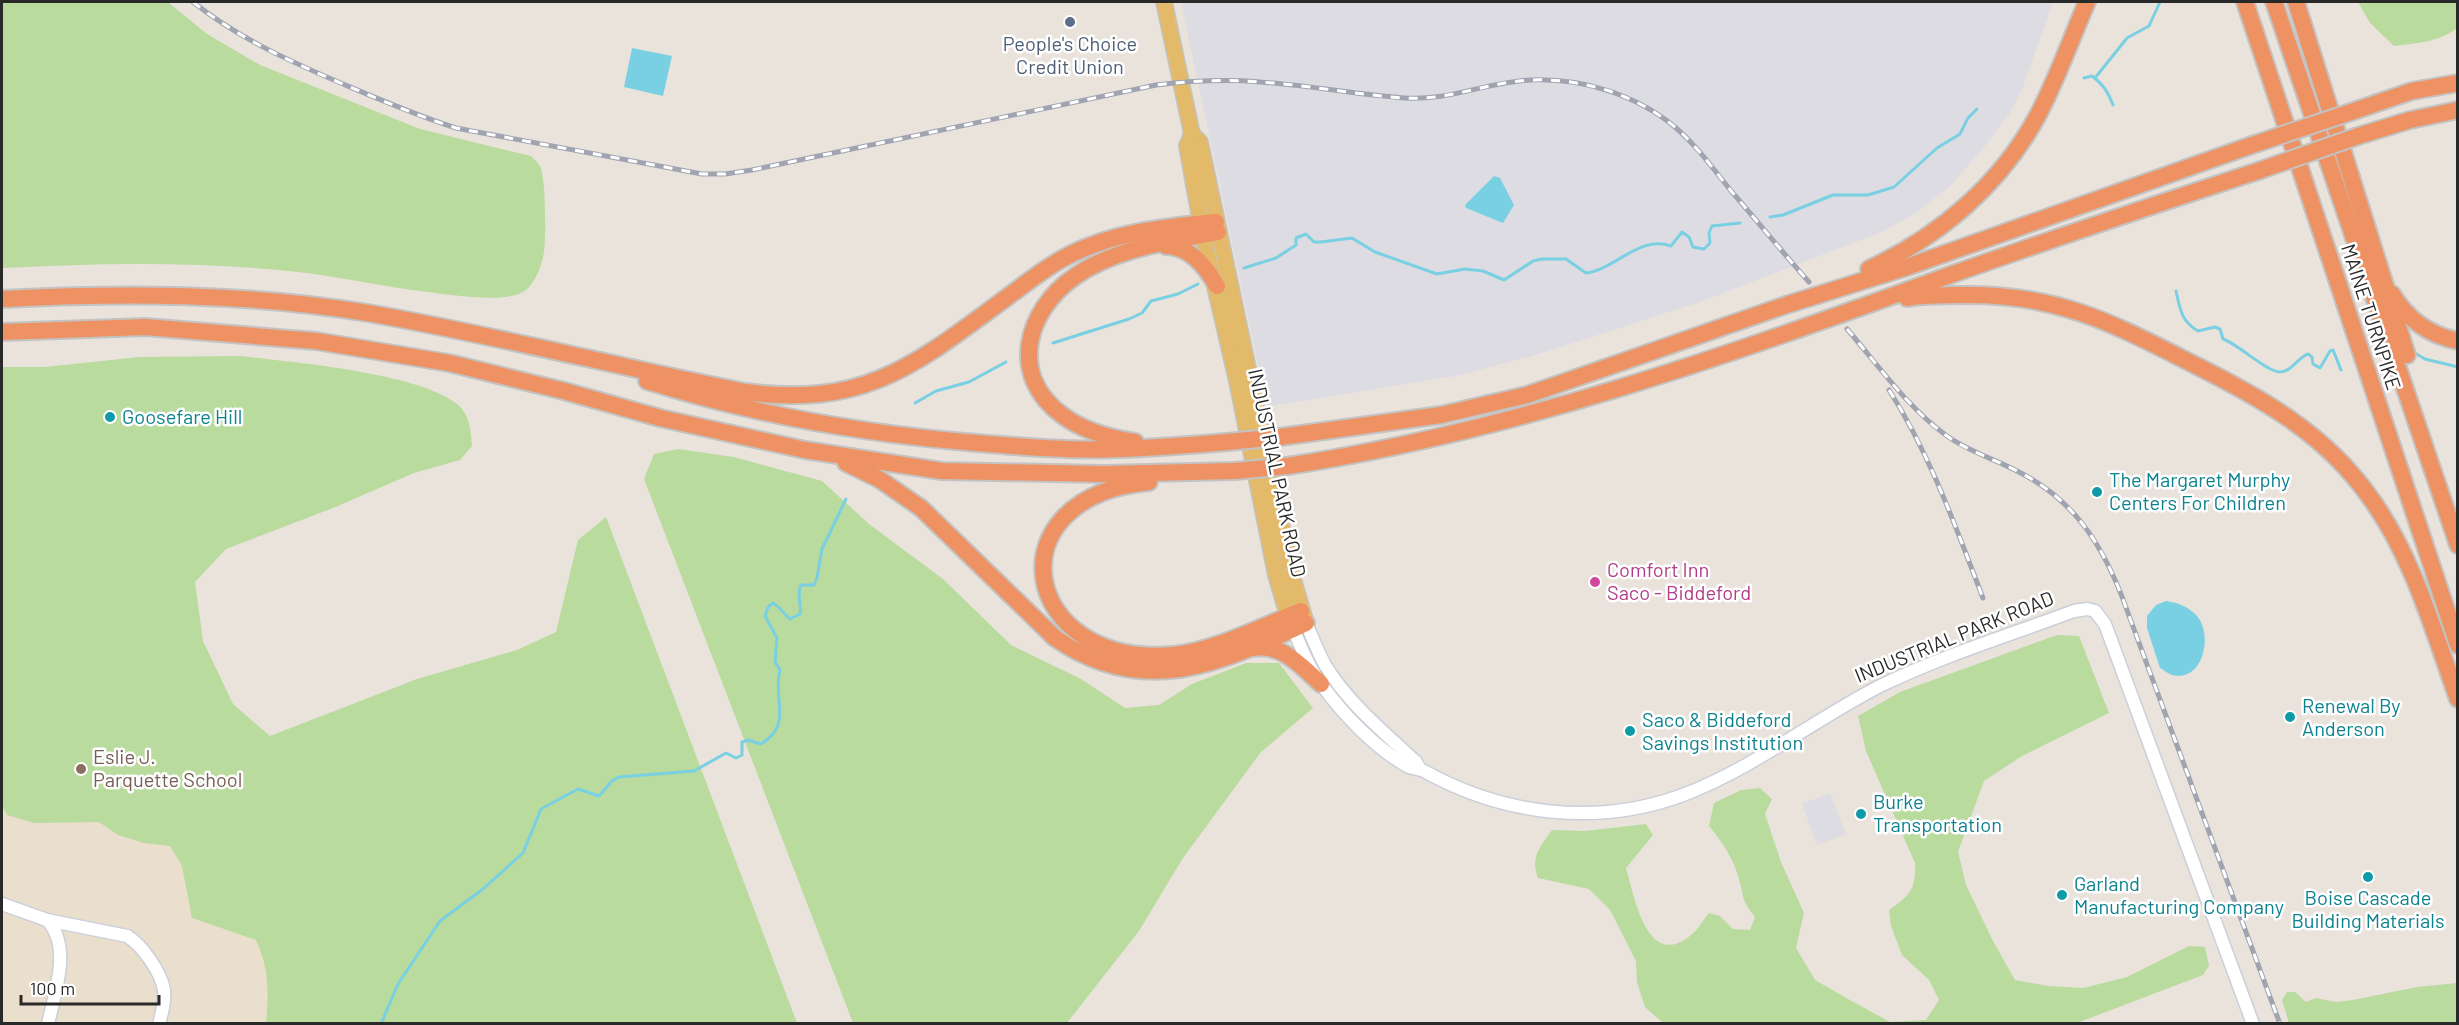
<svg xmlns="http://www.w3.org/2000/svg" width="2459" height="1025" font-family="Barlow,sans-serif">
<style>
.industrial{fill:#dddce3}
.education{fill:#eadecd}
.green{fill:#b9db9e}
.water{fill:#79d0e2}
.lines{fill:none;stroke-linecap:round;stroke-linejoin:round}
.stream{stroke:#79d0e2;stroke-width:3}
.minor-casing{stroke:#cbcfd9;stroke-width:15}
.major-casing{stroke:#c3c3c3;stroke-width:18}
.highway-casing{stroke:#c3c3c3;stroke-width:20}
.minor{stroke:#fff;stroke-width:12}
.major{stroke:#e2ba69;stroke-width:15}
.highway{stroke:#ee9263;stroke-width:16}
.rail-casing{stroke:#a0a4b1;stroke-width:5}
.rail{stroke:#fff;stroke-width:3;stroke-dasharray:9;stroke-linecap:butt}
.highway-bridge-casing{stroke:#c3c3c3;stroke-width:20;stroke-linecap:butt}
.highway-bridge{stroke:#ee9263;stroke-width:16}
.service-dot{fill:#5c6f8a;stroke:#fff;stroke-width:2}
.culture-dot{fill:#0f9aa8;stroke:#fff;stroke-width:2}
.hotel-dot{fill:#d1479c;stroke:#fff;stroke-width:2}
.education-dot{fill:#8d6e63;stroke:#fff;stroke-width:2}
.labels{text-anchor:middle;stroke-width:5;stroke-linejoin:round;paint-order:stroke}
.service-label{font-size:20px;fill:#4e5e75;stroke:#fff}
.street-label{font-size:20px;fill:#292929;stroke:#fff}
.culture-label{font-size:20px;fill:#0d838f;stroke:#fff;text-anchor:start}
.hotel-label{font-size:20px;fill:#b23c85;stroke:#fff;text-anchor:start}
.education-label{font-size:20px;fill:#785e54;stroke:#fff;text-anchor:start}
</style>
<rect width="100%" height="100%" fill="#eae3dc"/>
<!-- industrial -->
<g class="industrial">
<polygon points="1181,2 2053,2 2023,87 2010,113 1985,146 1950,186 1916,213 1884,231 1700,302 1542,353 1461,375 1267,407"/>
<polygon points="1830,793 1846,834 1817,845 1802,804"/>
</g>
<!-- education -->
<polygon class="education" points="2,619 318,920 315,1023 2,1023"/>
<!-- green -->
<g class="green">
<path d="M2,2H168L207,34L260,65L420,129L531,156C534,159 538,163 540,166C546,177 546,238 544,252C542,265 535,285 523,292C503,303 451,295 428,292C385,287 341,277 298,272C199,261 100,263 2,268Z"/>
<path d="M2358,2H2457V28C2440,42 2416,43 2394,46L2370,23Z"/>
<path d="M241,356C292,362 419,373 457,404C470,415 471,430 472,446L460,460L414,473L333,508L226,549L195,582L203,641L233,704L270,736L417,679L517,650L556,632L578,540L606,517L797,1023H266C269,994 269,967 256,940L192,918L182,866L170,846L144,843L118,835L99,822L34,823L7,815L2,805V367H44L140,357Z"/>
<polygon points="678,449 734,457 822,481 869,524 943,579 1011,645 1081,679 1125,708 1159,705 1192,684 1246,663 1279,663 1313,708 1261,752 1183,858 1139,931 1067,1023 853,1023 644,479 654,454"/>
<path d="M2057,635L2079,636L2109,713L2022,756L1984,781L1958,852L1966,885L1993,941L2015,980L2048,986L2083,988L2127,977L2189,946L2205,947L2209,966L2203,975L2077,1023H1663L1645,1007L1637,982L1636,961L1610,910L1589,889L1538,878C1530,857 1540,847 1552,830L1585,831L1646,824L1653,835L1626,868C1634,895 1647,972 1691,935C1698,930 1703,920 1709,913L1720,916L1733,929L1750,930L1755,917C1740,898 1745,899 1739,879C1734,860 1722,841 1709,826L1714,803L1741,790L1760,788L1772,799L1765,814L1781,862L1804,913L1796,948L1815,980L1848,999L1890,1022L1926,1020L1939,1000L1929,980L1902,955L1891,926L1889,910C1910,896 1916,889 1915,863L1866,751L1858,716L1900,692Z"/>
<polygon points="2457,983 2457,1023 2289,1023 2282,1000 2287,992 2295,992 2306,1002 2316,998 2336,1002 2353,1000 2417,987"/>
</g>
<!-- water -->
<g class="water">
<polygon points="632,48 672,56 663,96 624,87"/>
<polygon points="1494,176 1500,178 1514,205 1503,223 1466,208 1465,205"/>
<path d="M2166,601C2177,603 2186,605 2195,614C2214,631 2205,683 2172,675C2168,674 2164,670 2160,668L2147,628V616L2156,605Z"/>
</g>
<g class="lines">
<!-- stream -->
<g class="stream">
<path d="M2084,78L2092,76C2103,84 2108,92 2113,105"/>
<polyline points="2095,78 2127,38 2149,26 2160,2"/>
<polyline points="1770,217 1783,215 1833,195 1868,195 1894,187 1937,148 1960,134 1968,118 1977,109"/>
<path d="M1244,268L1276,258L1296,245V238L1306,234L1314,242H1321L1352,238L1375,252L1437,274L1465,269L1483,271L1504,280L1533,261L1542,259H1566L1586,273C1616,269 1639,235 1671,246L1682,232L1689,237L1693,247L1704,249L1710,243L1709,233L1712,226L1740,223"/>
<path d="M2176,291C2180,309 2181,321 2198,331L2215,327L2220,329L2223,339C2238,344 2267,372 2280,372C2293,371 2297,358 2308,354L2312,357L2313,364L2320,368L2330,351L2333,350L2341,370"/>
<polyline points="1053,343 1129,319 1142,313 1151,301 1178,294 1198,284"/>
<polyline points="2415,353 2425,359 2458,367"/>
<polyline points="915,403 936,391 969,382 1006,362"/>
<path d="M381,1024L398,984L440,921L483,889L523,853L541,809L578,789L599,796L612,781L619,777L694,771L726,753L736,758L742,755V742L748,740L761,744C794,724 772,699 780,670L775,662L777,638L765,616L768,607L773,603C781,607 783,614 790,619L800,614C802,604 796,594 801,585H814L817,578L822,549L846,499"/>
</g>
<defs>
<g id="minor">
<path d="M1291,623C1299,643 1308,666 1321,684C1343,714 1374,747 1407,766C1412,769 1418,768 1424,771C1503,815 1596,827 1683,795C1754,768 1815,719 1882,685C1944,655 2010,635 2074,611L2087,609L2095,611L2105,624L2253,1024"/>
<path d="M1306,623C1312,637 1318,652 1325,665C1348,703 1384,732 1416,762L1420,769"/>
<polyline points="2,904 47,920"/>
<path d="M48,1024C55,992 72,946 47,920L127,936C142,945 161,972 164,990C165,1002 162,1013 159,1024"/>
</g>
<g id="major">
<polyline points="1164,2 1192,134 1200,142 1292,576 1306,623"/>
<polyline points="1192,134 1187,146 1203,235 1237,381 1276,575 1288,616"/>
</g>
<g id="highway">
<polyline points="2245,2 2458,645"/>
<polyline points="2274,2 2458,545"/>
<polyline points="2296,2 2407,355"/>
<polyline points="2351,112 2412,91 2458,83"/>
<polyline points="2358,136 2410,120 2458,110"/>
<path d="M1166,246C1191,247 1205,266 1217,286"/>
<path d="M1869,269C1940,236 2001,184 2038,115C2057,79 2071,39 2087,2"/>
<path d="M2392,294C2407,319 2428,335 2458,341"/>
<path d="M1907,298C1924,295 1943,295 1961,295C2058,293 2114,324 2197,366C2263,399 2325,434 2369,496C2413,556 2433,630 2458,699"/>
<path d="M2,299C123,293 248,293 368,313C494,335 619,367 745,392C865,408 915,365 1006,298C1024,285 1042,270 1062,259C1108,233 1164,227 1216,222"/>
<polyline points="2,332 145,327 316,341 449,363 564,391 660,418 805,450 942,471 1104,474 1235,471"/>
<path d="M647,381C754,415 866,434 977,443C1024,447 1072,451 1118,449C1155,448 1191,445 1227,442"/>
<polyline points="1280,437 1441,415 1527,395 1786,305 1907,267 2252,145"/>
<path d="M1135,442C1109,438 1083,431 1062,415C1008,375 1026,311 1074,277C1115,248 1171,241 1218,232"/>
<path d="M846,463L879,479L921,508L1055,638C1143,699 1219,664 1306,623"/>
<path d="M1287,466C1512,432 1726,356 1939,279C2045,241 2151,206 2258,171"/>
<path d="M1149,482C990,497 1020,668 1173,655C1214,651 1263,626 1301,611"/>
<path d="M1253,648C1282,643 1301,666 1321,684"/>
</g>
</defs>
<!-- minor casing -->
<use href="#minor" class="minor-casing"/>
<!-- major casing -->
<use href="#major" class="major-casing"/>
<!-- highway casing -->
<use href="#highway" class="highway-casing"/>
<!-- minor -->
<use href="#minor" class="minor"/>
<!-- major -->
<use href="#major" class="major"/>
<!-- highway -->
<use href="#highway" class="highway"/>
<defs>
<g id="rail">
<path d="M193,2C237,37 285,59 336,81C376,98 415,115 456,128L702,174H725L752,170L1156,85C1190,81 1226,79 1260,82C1309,85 1357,95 1405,98C1448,101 1488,82 1531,80C1582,78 1635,94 1675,127C1697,146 1714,170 1732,192C1758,222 1783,253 1809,282"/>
<path d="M1847,329C1879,366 1907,407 1947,436C1968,451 1994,459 2017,471C2071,498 2099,539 2121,594L2280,1024"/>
<path d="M1889,390C1930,454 1956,528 1983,598"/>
</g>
</defs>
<!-- rail casing -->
<use href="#rail" class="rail-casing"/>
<!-- rail -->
<use href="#rail" class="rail"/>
<defs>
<g id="highway-bridge">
<polyline points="2252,145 2351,112"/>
<polyline points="2258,171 2358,136"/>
<polyline points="1227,442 1280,437"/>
<polyline points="1235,471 1287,466"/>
</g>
</defs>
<!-- highway-bridge casing -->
<use href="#highway-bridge" class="highway-bridge-casing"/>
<!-- highway-bridge -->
<use href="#highway-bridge" class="highway-bridge"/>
</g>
<!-- markers -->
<circle class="service-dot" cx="1070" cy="22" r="6"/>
<g class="culture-dot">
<circle cx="110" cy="417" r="6"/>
<circle cx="2097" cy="492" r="6"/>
<circle cx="2290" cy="717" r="6"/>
<circle cx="1630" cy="731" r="6"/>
<circle cx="1861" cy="814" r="6"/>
<circle cx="2368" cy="877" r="6"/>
<circle cx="2062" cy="895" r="6"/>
</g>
<circle class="hotel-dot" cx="1595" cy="582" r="6"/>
<circle class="education-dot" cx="81" cy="769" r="6"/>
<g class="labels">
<!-- service labels -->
<g class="service-label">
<text x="1070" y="51">People's Choice<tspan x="1070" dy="23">Credit Union</tspan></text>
</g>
<!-- street labels -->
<g class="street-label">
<text transform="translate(2371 317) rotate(72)" y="7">MAINE TURNPIKE</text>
<text transform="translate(1277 473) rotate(78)" y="7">INDUSTRIAL PARK ROAD</text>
<text transform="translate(1954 637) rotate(-22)" y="7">INDUSTRIAL PARK ROAD</text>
</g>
<!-- culture labels -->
<g class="culture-label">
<text x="122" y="424">Goosefare Hill</text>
<text x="2109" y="487">The Margaret Murphy<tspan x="2109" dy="23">Centers For Children</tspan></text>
<text x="2302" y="713">Renewal By<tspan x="2302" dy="23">Anderson</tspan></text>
<text x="1642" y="727">Saco &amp; Biddeford<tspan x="1642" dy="23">Savings Institution</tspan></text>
<text x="1873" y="809">Burke<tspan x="1873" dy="23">Transportation</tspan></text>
<text x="2074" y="891">Garland<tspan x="2074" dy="23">Manufacturing Company</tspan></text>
<text x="2368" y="905" text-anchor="middle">Boise Cascade<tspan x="2368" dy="23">Building Materials</tspan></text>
</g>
<!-- hotel labels -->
<g class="hotel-label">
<text x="1607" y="577">Comfort Inn<tspan x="1607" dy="23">Saco - Biddeford</tspan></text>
</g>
<!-- education labels -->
<g class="education-label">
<text x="93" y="764">Eslie J.<tspan x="93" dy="23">Parquette School</tspan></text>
</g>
</g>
<!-- border -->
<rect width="2459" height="1025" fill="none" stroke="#292929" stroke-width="6"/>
<!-- scale -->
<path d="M21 995v9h138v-9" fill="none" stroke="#292929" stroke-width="3"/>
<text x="30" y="995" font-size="18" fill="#292929" stroke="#ffffff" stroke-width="4.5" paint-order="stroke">100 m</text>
</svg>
